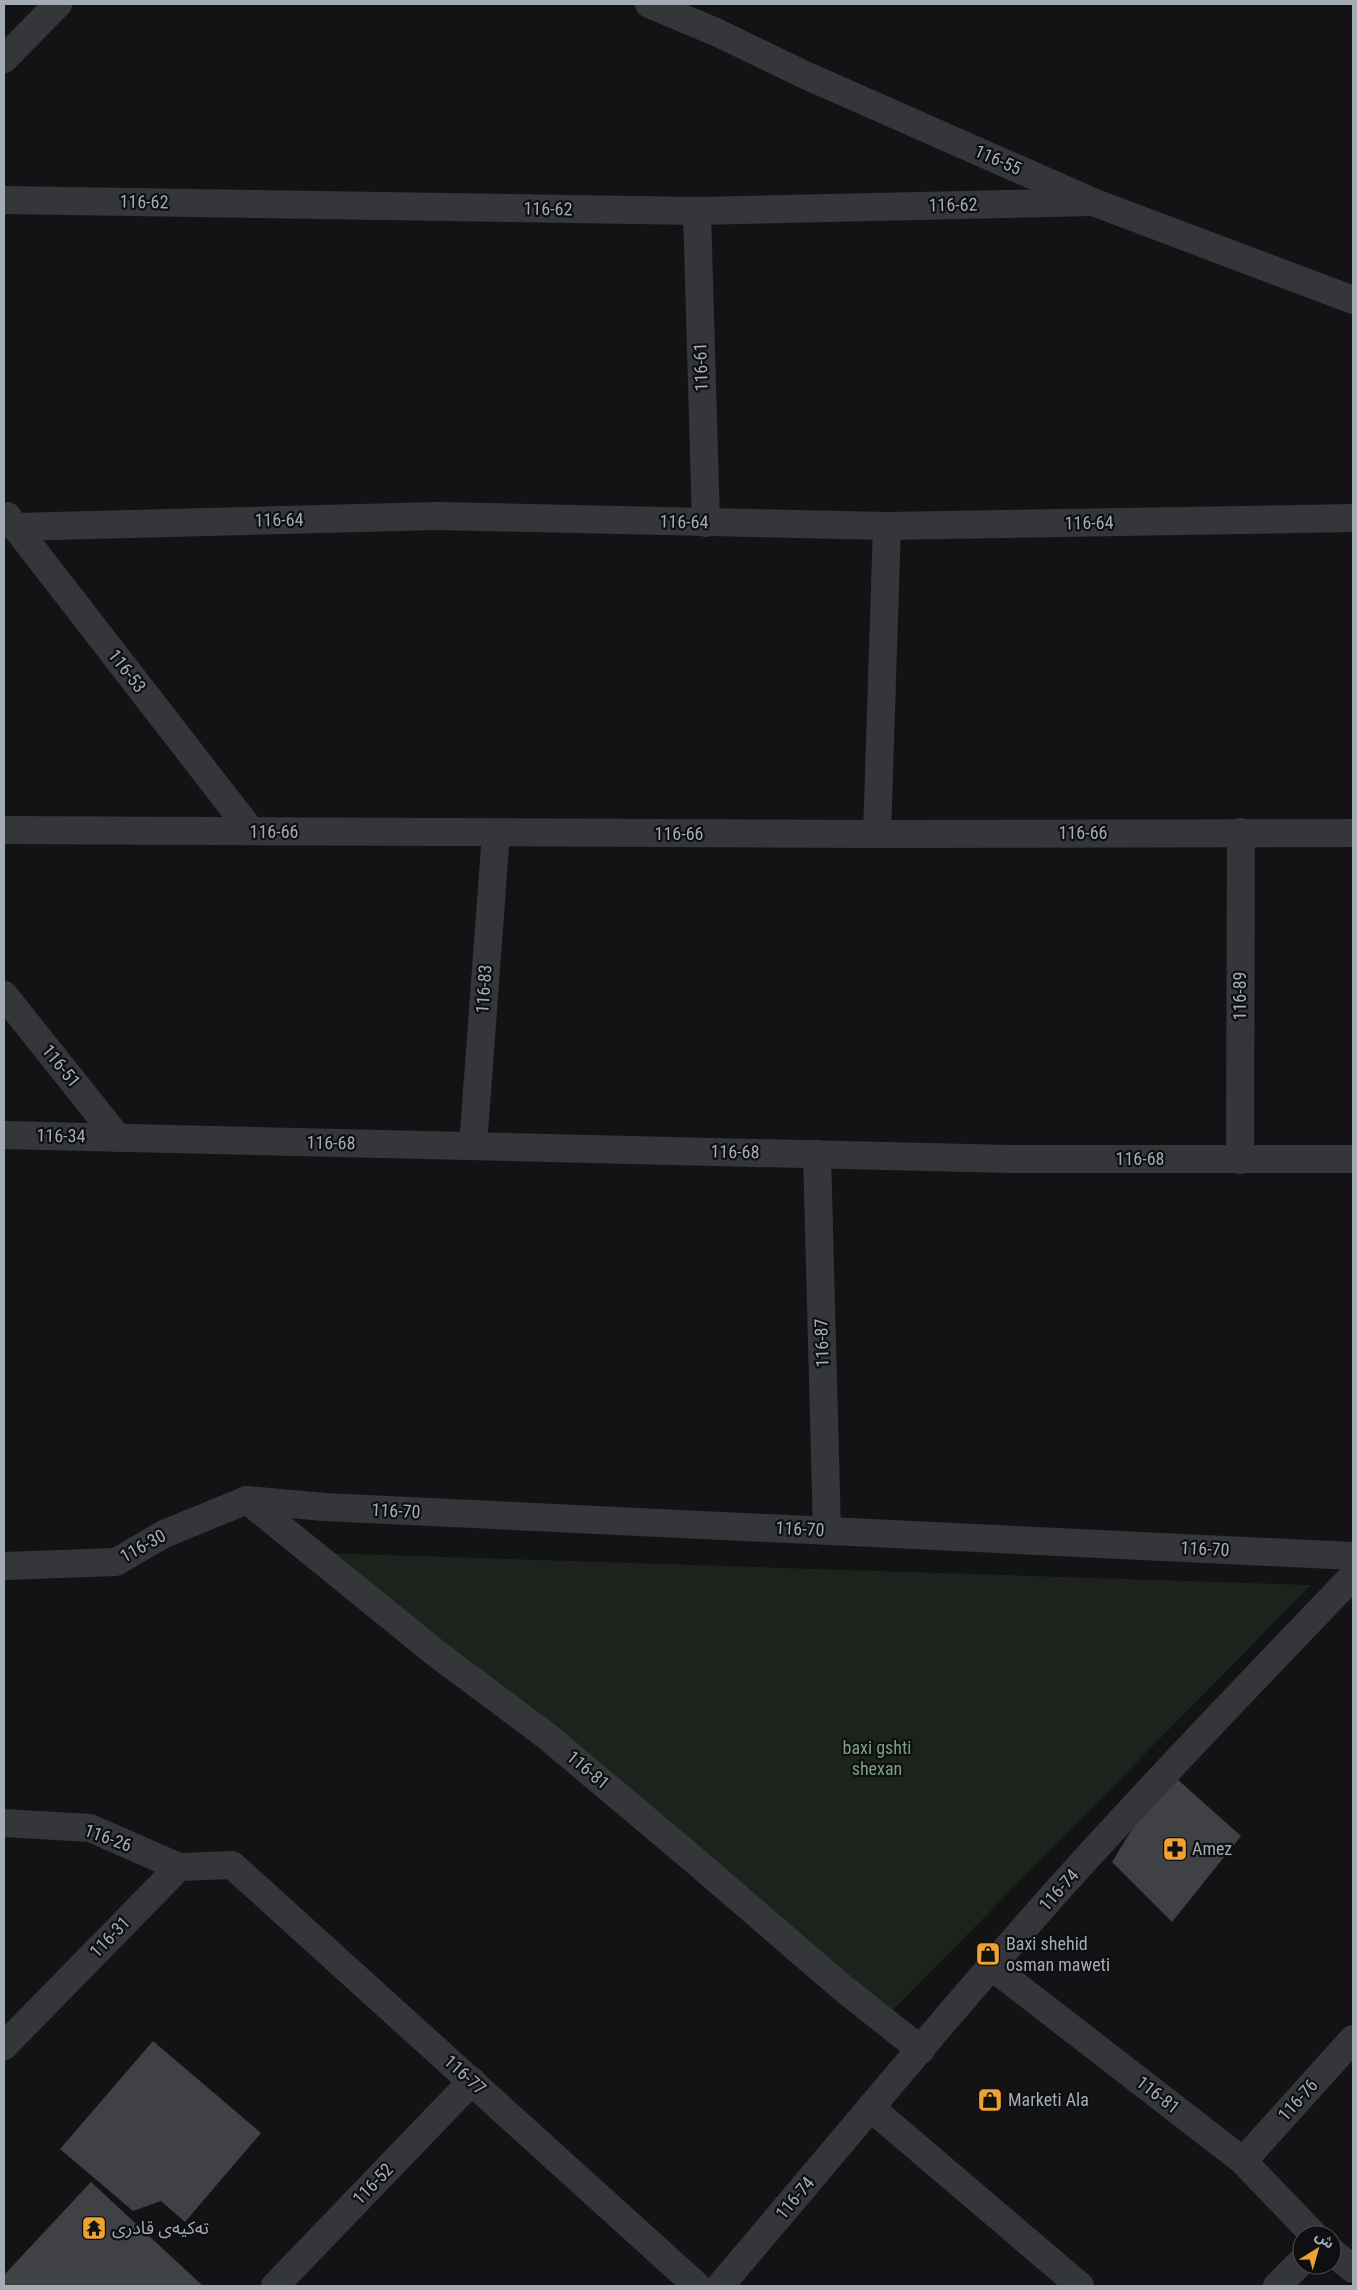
<svg xmlns="http://www.w3.org/2000/svg" width="1357" height="2290" font-family="'Roboto Condensed','Noto Sans Arabic',sans-serif">
<style>
.green{fill:#1c231c}
.building{fill:#3f4145}
.lines{fill:none;stroke-linecap:round;stroke-linejoin:round}
.minor{stroke:#34363a;stroke-width:28}
.labels{text-anchor:middle;stroke-width:4.5;stroke-linejoin:round;paint-order:stroke}
.street-label{font-size:18px;fill:#a5abb5;stroke:#0e0f10}
.park-label{font-size:18px;fill:#7da07c;stroke:#0e0f10}
.poi-label{font-size:18px;fill:#a5abb5;stroke:#0e0f10;text-anchor:start}
</style>
<rect width="100%" height="100%" fill="#131315"/>
<!-- green -->
<polygon class="green" points="322,1553 1311,1585 892,2011"/>
<!-- building -->
<g class="building">
<polygon points="1168,1771 1241,1836 1172,1922 1112,1862"/>
<polygon points="153,2041 261,2133 185,2222 161,2201 133,2211 60,2149"/>
<polygon points="91,2182 203,2286 4,2286 4,2275"/>
</g>
<g class="lines">
<!-- minor -->
<g class="minor">
<polyline points="649,4 716,32 805,75 1093,202 1353,300"/>
<polyline points="4,59 58,4"/>
<polyline points="4,200 697,211 1093,202"/>
<polyline points="697,211 706,523"/>
<polyline points="7,516 251,831"/>
<polyline points="15,527 437,516 887,526 1353,518"/>
<polyline points="4,830 877,834 1353,833"/>
<polyline points="877,834 887,526"/>
<polyline points="4,995 118,1138"/>
<polyline points="4,1135 1010,1159 1353,1159"/>
<polyline points="473,1146 496,833"/>
<polyline points="817,1154 827,1531"/>
<polyline points="1240,1160 1241,832"/>
<polyline points="247,1500 437,1654 548,1737 693,1859 844,1989 921,2050"/>
<polyline points="4,1566 116,1562 164,1534 247,1500 324,1507 1353,1556"/>
<polyline points="4,1823 90,1828 179,1867"/>
<polyline points="991,1966 1243,2161 1314,2235"/>
<polyline points="4,2046 179,1867 232,1865 697,2286"/>
<polyline points="871,2108 1080,2286"/>
<polyline points="1243,2161 1353,2039"/>
<polyline points="1332,2252 1353,2269"/>
<polyline points="275,2286 472,2081"/>
<path d="M720,2286C835,2151 947,2014 1065,1882C1159,1778 1256,1677 1353,1576"/>
<polyline points="1277,2286 1302,2261"/>
</g>
</g>
<!-- icons -->
<defs>
<symbol id="pharmacy-square" viewBox="-11 -11 22 22"><rect x="-9" y="-9" width="18" height="18" rx="4" fill="#efa232" stroke="#0e0f10"/><path d="M-2-6h4v4h4v4h-4v4h-4v-4h-4v-4h4Z" fill="#111"/></symbol>
<symbol id="shop-square" viewBox="-11 -11 22 22"><rect x="-9" y="-9" width="18" height="18" rx="4" fill="#efa232" stroke="#0e0f10"/><path d="M-5-2.5h2.3a2.7 3.5 0 0 1 5.4 0H5L5.5 6h-11ZM-1.5-2.5h3a1.5 2.3 0 0 0-3 0Z" fill="#111"/></symbol>
<symbol id="temple-square" viewBox="-11 -11 22 22"><rect x="-9" y="-9" width="18" height="18" rx="4" fill="#efa232" stroke="#0e0f10"/><path d="M0-6L5-2H3V0L6.5 2.5H4V6H1.5V3h-3V6H-4V2.5H-6.5L-3 0V-2H-5Z" fill="#111"/></symbol>
</defs>
<g fill-rule="evenodd">
<use href="#pharmacy-square" x="1161" y="1835" width="28" height="28"/>
<use href="#shop-square" x="974" y="1940" width="28" height="28"/>
<use href="#shop-square" x="976" y="2086" width="28" height="28"/>
<use href="#temple-square" x="80" y="2214" width="28" height="28"/>
</g>
<g class="labels">
<!-- street labels -->
<g class="street-label">
<text transform="translate(998 160) rotate(24)" y="6">116-55</text>
<text transform="translate(144 202) rotate(1)" y="6">116-62</text>
<text transform="translate(953 205) rotate(-1)" y="6">116-62</text>
<text transform="translate(548 209) rotate(1)" y="6">116-62</text>
<text transform="translate(701 367) rotate(-92)" y="6">116-61</text>
<text transform="translate(279 520) rotate(-1)" y="6">116-64</text>
<text transform="translate(684 522) rotate(1)" y="6">116-64</text>
<text transform="translate(1089 523) rotate(-1)" y="6">116-64</text>
<text transform="translate(127 671) rotate(52)" y="6">116-53</text>
<text x="274" y="838">116-66</text>
<text x="1083" y="839">116-66</text>
<text x="679" y="840">116-66</text>
<text transform="translate(484 989) rotate(-86)" y="6">116-83</text>
<text transform="translate(1240 996) rotate(-90)" y="6">116-89</text>
<text transform="translate(61 1066) rotate(51)" y="6">116-51</text>
<text transform="translate(61 1136) rotate(1)" y="6">116-34</text>
<text transform="translate(331 1143) rotate(1)" y="6">116-68</text>
<text transform="translate(735 1152) rotate(1)" y="6">116-68</text>
<text x="1140" y="1165">116-68</text>
<text transform="translate(822 1343) rotate(-92)" y="6">116-87</text>
<text transform="translate(396 1511) rotate(3)" y="6">116-70</text>
<text transform="translate(800 1529) rotate(3)" y="6">116-70</text>
<text transform="translate(143 1546) rotate(-29)" y="6">116-30</text>
<text transform="translate(1205 1549) rotate(3)" y="6">116-70</text>
<text transform="translate(588 1770) rotate(40)" y="6">116-81</text>
<text transform="translate(108 1838) rotate(20)" y="6">116-26</text>
<text transform="translate(1059 1890) rotate(-48)" y="6">116-74</text>
<text transform="translate(110 1937) rotate(-46)" y="6">116-31</text>
<text transform="translate(465 2075) rotate(42)" y="6">116-77</text>
<text transform="translate(1158 2095) rotate(38)" y="6">116-81</text>
<text transform="translate(1298 2100) rotate(-48)" y="6">116-76</text>
<text transform="translate(373 2184) rotate(-46)" y="6">116-52</text>
<text transform="translate(795 2198) rotate(-50)" y="6">116-74</text>
</g>
<!-- park labels -->
<g class="park-label">
<text x="877" y="1754">baxi gshti<tspan x="877" dy="21">shexan</tspan></text>
</g>
<!-- poi labels -->
<g class="poi-label">
<text x="1192" y="1855">Amez</text>
<text x="1006" y="1950">Baxi shehid<tspan x="1006" dy="21">osman maweti</tspan></text>
<text x="1008" y="2106">Marketi Ala</text>
<text x="112" y="2234">تەکیەی قادری</text>
</g>
</g>
<!-- border -->
<rect width="1357" height="2290" fill="none" stroke="#a5abb5" stroke-width="10"/>
<!-- north arrow -->
<g transform="translate(1317 2250) rotate(37)"><circle r="24" fill="#0e0f10" stroke="#4a4d52"/>
<path d="M0-4L9 19L0 12L-9 19Z" fill="#efa232"/>
<text y="-8" font-size="14" font-weight="bold" text-anchor="middle" fill="#a5abb5">ش</text>
</g>
</svg>
